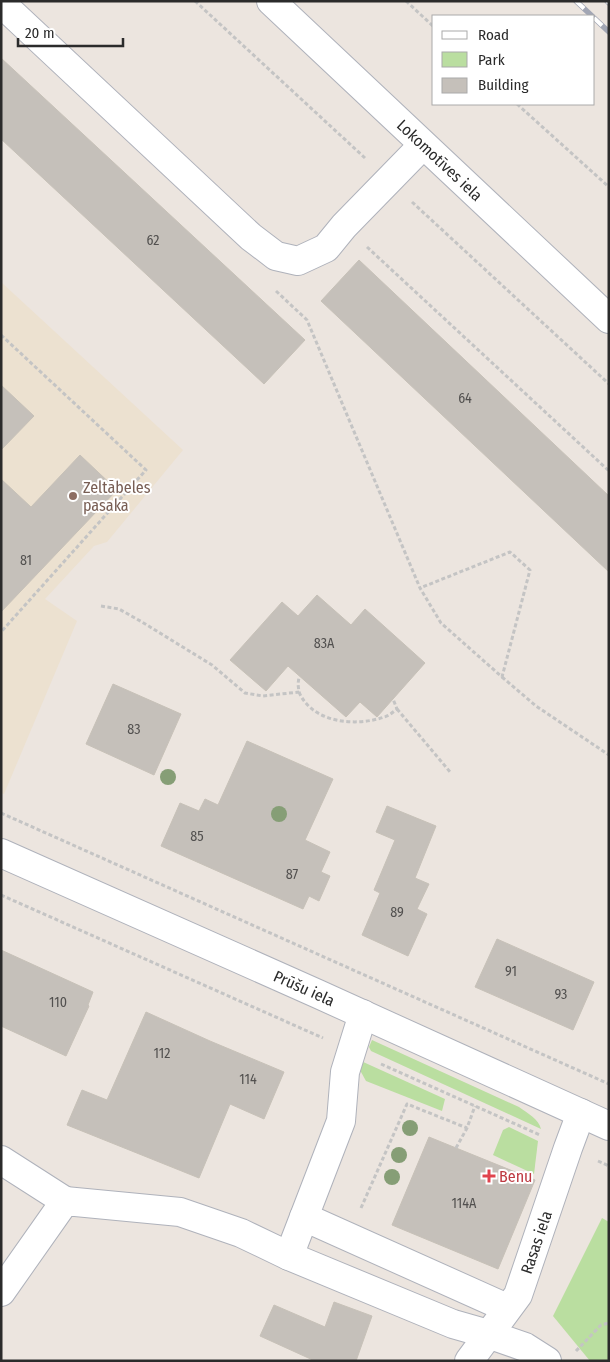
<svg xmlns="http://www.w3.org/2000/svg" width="610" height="1362" font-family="'Fira Sans Condensed',sans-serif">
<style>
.education{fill:#ece1d0}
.green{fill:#badea0}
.building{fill:#c5c0ba;stroke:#c7c1b8}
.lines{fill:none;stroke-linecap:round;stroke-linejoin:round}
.minor-casing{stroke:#afb2bb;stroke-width:30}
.path{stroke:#c4c4c4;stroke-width:3;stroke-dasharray:4 2.5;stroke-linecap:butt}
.minor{stroke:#fff;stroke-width:28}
.rail-casing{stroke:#a2a6b4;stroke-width:5.5}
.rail{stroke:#fff;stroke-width:4;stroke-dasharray:11;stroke-linecap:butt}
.tree{fill:#869e76}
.education-dot{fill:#8d6e63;stroke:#fff;stroke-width:2}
.health-dot{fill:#e0444e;stroke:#fff;stroke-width:2}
.labels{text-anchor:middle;stroke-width:4;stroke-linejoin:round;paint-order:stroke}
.number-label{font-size:14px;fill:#52504f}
.street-label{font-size:16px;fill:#2b2b2b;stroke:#fff}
.education-label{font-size:16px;fill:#785e54;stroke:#fff;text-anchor:start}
.health-label{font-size:16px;fill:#be3a42;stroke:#fff;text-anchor:start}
</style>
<rect width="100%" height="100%" fill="#ece5df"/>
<!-- education -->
<polygon class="education" points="1,282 183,450 107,542 94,546 45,599 77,621 4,794 1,793"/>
<!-- green -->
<g class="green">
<path d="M372,1040L519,1107C527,1113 539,1119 541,1129L371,1051L369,1047Z"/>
<polygon points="361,1061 445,1099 442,1111 366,1081 361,1072"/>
<polygon points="509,1127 538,1141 534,1174 493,1155 503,1130"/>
<polygon points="602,1218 609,1222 609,1361 590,1361 553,1316"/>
</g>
<!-- building -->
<g class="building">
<polygon points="1,58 305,340 264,384 1,139"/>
<polygon points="359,260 609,496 609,572 321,301"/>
<polygon points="1,385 34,416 1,450"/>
<polygon points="80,455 117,490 1,612 1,479 31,507"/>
<polygon points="317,595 351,625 365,609 425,663 377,717 360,702 346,717 288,666 266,691 230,660 282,602 298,616"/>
<polygon points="113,684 181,714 154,775 86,744"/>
<polygon points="247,741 333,779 305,840 330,852 321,872 330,876 319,901 309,896 303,909 161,846 180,803 199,811 205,799 218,805"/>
<polygon points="387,806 436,826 415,878 429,884 417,909 427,914 408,956 362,935 380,893 374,890 395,840 376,832"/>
<polygon points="497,939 594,982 573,1030 475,987"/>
<polygon points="1,950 93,992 88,1005 89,1006 66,1056 1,1026"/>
<polygon points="146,1012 210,1041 284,1072 264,1119 230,1104 199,1178 67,1125 82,1090 107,1100"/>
<polygon points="429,1137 535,1180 498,1269 392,1225"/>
<polygon points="334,1302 372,1316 356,1361 315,1361 260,1336 274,1305 325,1327"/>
</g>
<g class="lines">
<defs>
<g id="minor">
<path id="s1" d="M271,1L609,319"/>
<polyline points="1,3 251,237 276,256 298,261 326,248 344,226 423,145"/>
<path id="s2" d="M1,853L318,994L609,1126"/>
<polyline points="1,1160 65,1201"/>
<polyline points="304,1217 507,1308"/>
<polyline points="289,1256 341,1121 345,1072 363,1014"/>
<polyline points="1,1292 65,1201 180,1212 241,1233 289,1256 453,1324 488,1334 525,1347 547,1361"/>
<path id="s3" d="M469,1361L518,1295L568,1148L581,1113"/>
</g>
</defs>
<!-- minor casing -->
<use href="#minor" class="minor-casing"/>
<!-- path -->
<g class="path">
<polyline points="195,1 365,158"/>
<polyline points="406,1 434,27"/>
<polyline points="517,104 609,187"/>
<polyline points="412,202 609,384"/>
<polyline points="367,247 609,471"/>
<polyline points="276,291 307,320 420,588 441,623 502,677 530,570 510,552 420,588"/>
<polyline points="1,335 146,470 1,632"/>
<polyline points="101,606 119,609 142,622 212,665 245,693 263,696 299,692 298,684 299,677"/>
<polyline points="502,677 536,706 609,755"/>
<path d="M299,692C312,723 356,727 384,717C389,716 393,712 397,709L393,699"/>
<polyline points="397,709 451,773"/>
<polyline points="1,813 609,1084"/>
<polyline points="1,895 323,1038"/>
<polyline points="381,1064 540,1135"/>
<polyline points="456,1148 467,1128 475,1106"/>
<polyline points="598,1161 609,1166"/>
<polyline points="361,1208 407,1104 467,1128"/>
<polyline points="576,1351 601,1325 609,1323"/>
</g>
<!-- minor -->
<use href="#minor" class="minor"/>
<defs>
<g id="rail">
<polyline points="576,1 592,16"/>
<polyline points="607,1 609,3"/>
<polyline points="594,18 609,32"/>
</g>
</defs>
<!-- rail casing -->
<use href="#rail" class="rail-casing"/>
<!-- rail -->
<use href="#rail" class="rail"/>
</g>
<!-- trees -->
<g class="tree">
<circle cx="168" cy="777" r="8"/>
<circle cx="279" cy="814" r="8"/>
<circle cx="410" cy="1128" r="8"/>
<circle cx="399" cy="1155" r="8"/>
<circle cx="392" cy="1177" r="8"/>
</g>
<!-- markers -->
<circle class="education-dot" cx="73" cy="496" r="5"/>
<path class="health-dot" d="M486.5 1168.5h5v5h5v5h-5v5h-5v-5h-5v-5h5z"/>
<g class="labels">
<!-- number labels -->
<g class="number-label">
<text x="153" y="245">62</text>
<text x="465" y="403">64</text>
<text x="26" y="565">81</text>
<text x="324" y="648">83A</text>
<text x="134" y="734">83</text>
<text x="197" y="841">85</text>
<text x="292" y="879">87</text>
<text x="397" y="917">89</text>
<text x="511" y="976">91</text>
<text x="561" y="999">93</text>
<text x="58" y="1007">110</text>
<text x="162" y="1058">112</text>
<text x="248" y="1084">114</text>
<text x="464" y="1208">114A</text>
</g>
<!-- street labels -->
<g class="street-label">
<text dy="6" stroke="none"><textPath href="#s1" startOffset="232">Lokomotīves iela</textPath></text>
<text dy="6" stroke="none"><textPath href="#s2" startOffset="332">Prūšu iela</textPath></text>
<text dy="6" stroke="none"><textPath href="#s3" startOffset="138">Rasas iela</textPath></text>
</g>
<!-- education labels -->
<g class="education-label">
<text x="83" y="493">Zeltābeles<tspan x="83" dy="18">pasaka</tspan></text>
</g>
<!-- health labels -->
<g class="health-label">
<text x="499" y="1182">Benu</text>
</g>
</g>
<!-- border -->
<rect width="610" height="1362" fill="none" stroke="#2b2b2b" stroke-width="5"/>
<!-- legend -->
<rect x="432" y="15" width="162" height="90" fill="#ffffff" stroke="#aaaaaa"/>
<rect x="442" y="31" width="25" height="8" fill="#ffffff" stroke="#aaaaaa"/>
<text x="478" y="40" font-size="15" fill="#2b2b2b">Road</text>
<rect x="442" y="52" width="25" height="15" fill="#badea0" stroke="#aaaaaa"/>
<text x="478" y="65" font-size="15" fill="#2b2b2b">Park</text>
<rect x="442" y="78" width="25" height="15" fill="#c5c0ba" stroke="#aaaaaa"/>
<text x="478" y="90" font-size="15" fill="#2b2b2b">Building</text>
<!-- scale -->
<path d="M18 38v8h105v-8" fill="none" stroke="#2b2b2b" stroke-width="2.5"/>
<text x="25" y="38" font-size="15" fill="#2b2b2b" stroke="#ffffff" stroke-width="4" paint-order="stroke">20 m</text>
</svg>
